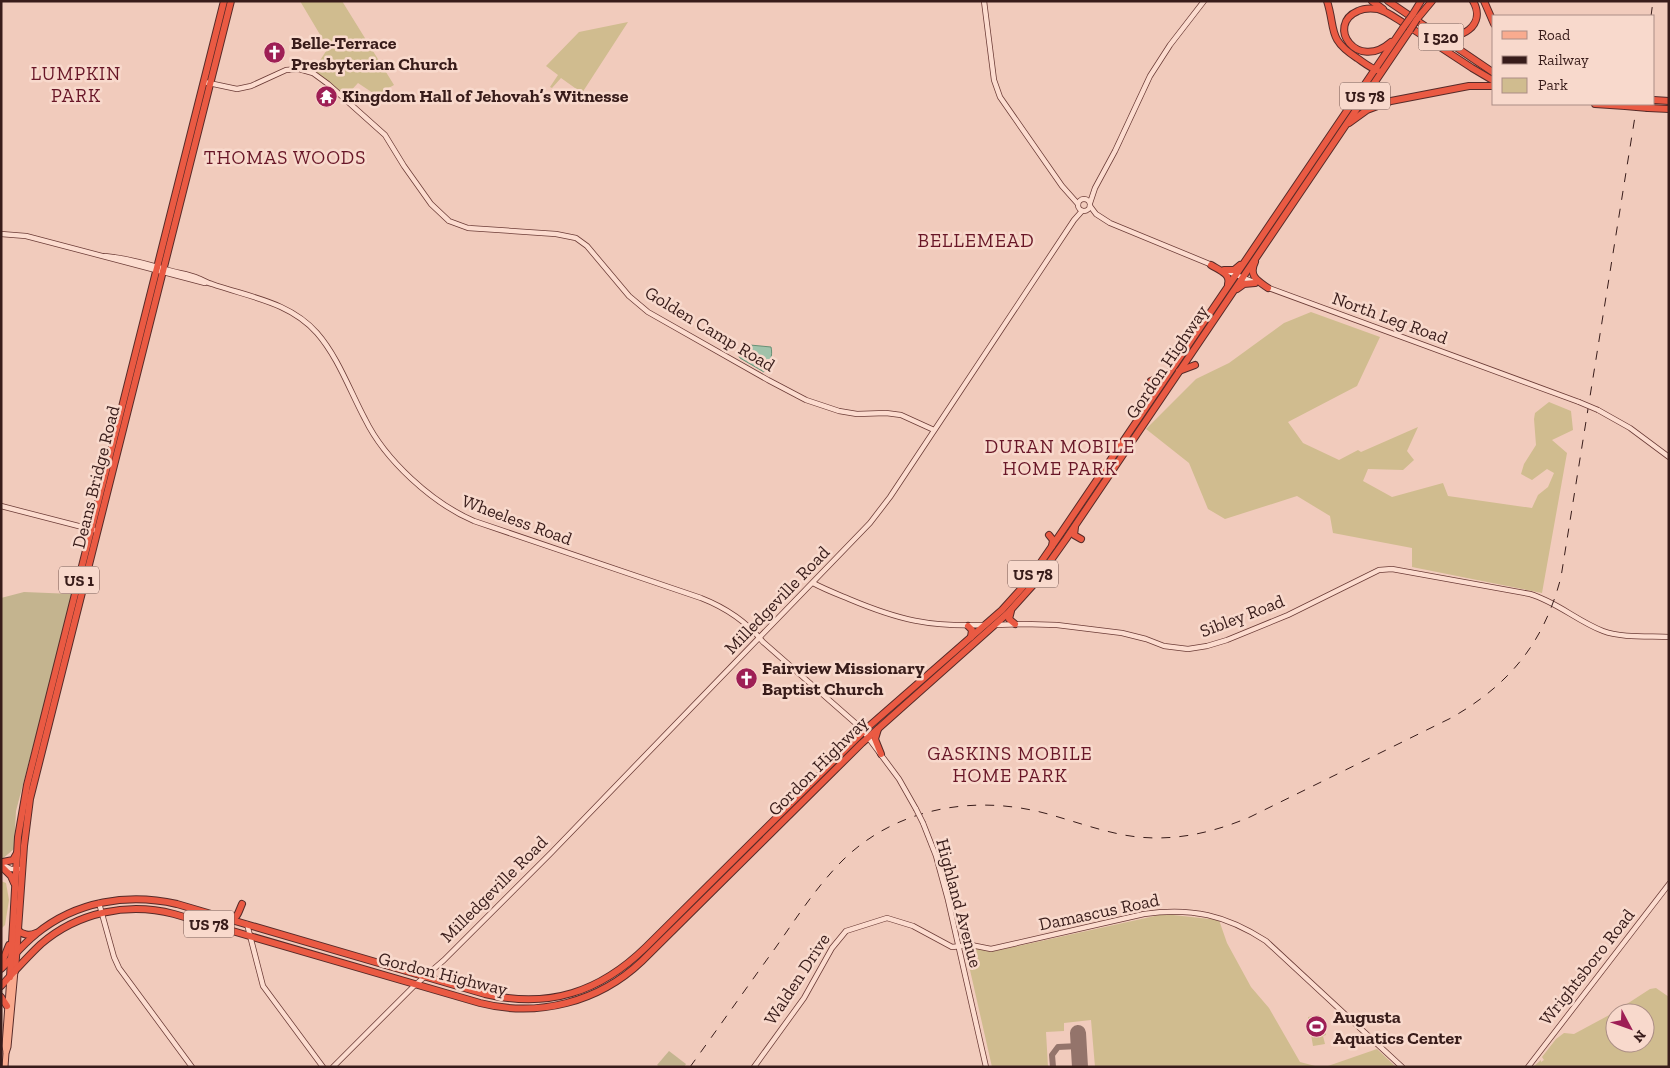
<svg xmlns="http://www.w3.org/2000/svg" width="1670" height="1068" font-family="'Zilla Slab',serif">
<style>
.green{fill:#d0bc8f;fill-rule:evenodd}
.cemetery{fill:#c4b48f}
.water{fill:#a0c2aa;stroke:#679075}
.lines{fill:none;stroke-linecap:round;stroke-linejoin:round}
.taxiway{stroke:#94746b;stroke-width:6}
.runway{stroke:#94746b;stroke-width:16}
.secondary-casing{stroke:#6c3c37;stroke-width:6}
.primary-casing{stroke:#572b29;stroke-width:7}
.highway-casing{stroke:#572b29;stroke-width:8}
.secondary{stroke:#fcdccf;stroke-width:4.5}
.primary{stroke:#f9ab8f;stroke-width:5}
.highway{stroke:#ea5a43;stroke-width:6}
.rail{stroke:#381c1a;stroke-width:1;stroke-dasharray:9 9;stroke-linecap:butt}
.secondary-bridge-casing{stroke:#6c3c37;stroke-width:6;stroke-linecap:butt}
.highway-bridge-casing{stroke:#572b29;stroke-width:8;stroke-linecap:butt}
.secondary-bridge{stroke:#fcdccf;stroke-width:4.5}
.highway-bridge{stroke:#ea5a43;stroke-width:6}
.labels{text-anchor:middle;stroke-width:5;stroke-linejoin:round;paint-order:stroke}
.shield{fill:#f8d9cc;stroke:#72554f;stroke-width:1}
.shield-label{font-size:16px;font-weight:bold;fill:#381c1a}
.poi-label{font-size:18px;font-weight:bold;fill:#381c1a;stroke:#f8d9cc;text-anchor:start}
.street-label{font-size:18px;fill:#381c1a;stroke:#f8d9cc}
.neighbourhood-label{font-size:19px;letter-spacing:1px;fill:#681627;stroke:#f8d9cc}
</style>
<rect width="100%" height="100%" fill="#f1cbbc"/>
<!-- green -->
<g class="green">
<polygon points="300,1 342,1 394,85 376,95 358,83 346,96 314,70 328,48"/>
<polygon points="628,22 582,93 561,78 552,88 550,87 558,75 546,66 579,32"/>
<polygon points="1311,312 1380,337 1357,386 1288,422 1303,443 1339,460 1358,450 1361,452 1418,427 1407,451 1414,460 1403,470 1368,469 1363,481 1392,497 1443,483 1448,496 1532,508 1538,495 1548,487 1554,473 1547,469 1532,480 1521,474 1524,464 1536,445 1534,419 1535,413 1549,402 1571,411 1573,430 1552,440 1567,453 1542,593 1412,567 1412,548 1333,533 1330,516 1297,496 1225,519 1208,509 1189,463 1146,429 1196,379 1229,363 1284,323"/>
<polygon points="1,881 6,883 9,900 5,925 1,929"/>
<polygon points="1164,914 1219,920 1227,943 1251,987 1269,1008 1300,1062 1319,1067 1095,1067 1091,1020 1064,1023 1064,1031 1046,1032 1048,1067 992,1067 965,948 974,947 995,951"/>
<path d="M1656,988L1669,997V1067H1533L1541,1060V1062L1544,1060L1542,1057L1556,1039L1564,1033L1574,1034L1613,1013L1650,989ZM1615,1013H1645V1043H1615Z"/>
<polygon points="1319,1015 1320,1020 1323,1019 1326,1035 1323,1036 1325,1044 1313,1046 1308,1017"/>
<polygon points="1377,1049 1396,1067 1325,1067"/>
</g>
<!-- cemetery -->
<g class="cemetery">
<polygon points="24,592 73,594 16,811 14,849 1,860 1,598"/>
<polygon points="669,1051 686,1064 684,1067 660,1067 657,1065"/>
</g>
<!-- water -->
<path class="water" d="M750,345L771,347C773,354 770,367 764,372L740,358L739,356L744,347Z"/>
<g class="lines">
<!-- taxiway -->
<polyline class="taxiway" points="1053,1067 1052,1055 1058,1047 1079,1046"/>
<!-- runway -->
<polyline class="runway" points="1078,1033 1080,1067"/>
<defs>
<g id="secondary">
<polyline points="984,1 994,80 1000,97 1062,186 1078,204"/>
<polyline points="204,82 237,89 251,86 286,70 299,69 313,73 328,84 385,135 404,166 431,204 449,221 468,228 556,234 576,238 587,246 629,296 648,312 768,380 806,400 839,411 857,414 886,413 901,415 934,430"/>
<circle cx="1084" cy="205" r="6"/>
<polyline points="1090,203 1095,188 1115,151 1150,76 1170,45 1204,1"/>
<polyline points="1090,206 1096,214 1110,223 1212,265"/>
<polyline points="1,234 26,236 205,283"/>
<path d="M105,256C127,258 148,264 168,270C178,273 189,274 198,278C203,280 207,283 212,284C249,297 290,302 317,333C338,357 350,391 365,419C385,460 432,503 474,521L701,598C724,607 747,622 763,642L861,728L899,779L916,809"/>
<polyline points="1226,271 1254,282"/>
<polyline points="1266,287 1579,402"/>
<polyline points="1598,410 1630,428 1669,457"/>
<polyline points="1,506 94,530"/>
<path d="M813,583C824,589 837,594 849,599C899,620 929,627 984,625"/>
<path d="M994,625L1024,624L1057,625L1122,633L1146,639L1164,646L1188,649L1207,646L1227,640L1288,615L1379,570L1392,569L1530,594C1557,602 1577,621 1603,631C1621,638 1649,636 1669,637"/>
<polyline points="923,823 936,856 948,900 986,1067"/>
<polyline points="3,865 11,869 19,869"/>
<polyline points="99,903 114,957 119,968 192,1067"/>
<polyline points="247,924 263,986 323,1067"/>
<polyline points="333,1067 414,986 444,960 551,853 870,523 890,497 1074,220 1082,211"/>
<path d="M754,1067L804,998L832,948L846,931L887,918L913,926L952,947L971,945L991,949L1144,914C1191,907 1226,915 1266,941L1402,1067"/>
<polyline points="1528,1067 1669,884"/>
</g>
<g id="primary">
<polyline points="6,1052 5,1046 10,977"/>
<polyline points="5,1067 6,1053 8,1047 15,971"/>
</g>
<g id="highway">
<path d="M1327,1C1336,29 1327,39 1357,58C1363,62 1370,68 1377,70"/>
<polyline points="1372,1 1383,9"/>
<polyline points="1388,1 1494,73"/>
<polyline points="1484,1 1494,24"/>
<polyline points="1413,14 1421,1"/>
<polyline points="1417,19 1432,1"/>
<polyline points="1408,26 1472,68 1494,81"/>
<path d="M1439,34C1460,42 1487,25 1473,1"/>
<path d="M1391,42C1357,72 1325,25 1358,11C1364,8 1371,8 1378,9C1386,11 1394,17 1402,22"/>
<polyline points="1654,100 1669,101"/>
<polyline points="1595,104 1625,106"/>
<polyline points="1648,108 1669,109"/>
<polyline points="1349,123 1367,110 1391,101 1469,86 1494,86"/>
<path d="M1255,262C1248,276 1258,281 1268,288"/>
<path d="M1211,265C1219,270 1231,274 1228,284"/>
<polyline points="1224,270 1234,270 1240,265"/>
<polyline points="1237,289 1244,284 1255,283"/>
<polyline points="1179,371 1195,365"/>
<polyline points="1151,381 1164,376 1167,373"/>
<polyline points="1075,527 1074,535 1081,539"/>
<polyline points="1049,535 1053,540 1052,546"/>
<polyline points="1011,611 1009,619 1015,624"/>
<polyline points="968,626 972,630 971,637"/>
<polyline points="878,729 875,739 881,754"/>
<polyline points="3,862 13,860 17,853"/>
<polyline points="1,866 11,876 14,883"/>
<path d="M230,919C238,919 239,910 242,904"/>
<path d="M18,930C22,935 30,936 36,933"/>
<polyline points="1,965 9,945"/>
<path d="M1,969C13,957 23,944 36,934C76,901 128,893 177,904L485,994C549,1009 600,992 646,947L867,728L1002,610L1028,581L1059,536L1403,28"/>
<polyline points="15,971 24,846 30,799 231,1"/>
<polyline points="10,977 18,837 27,785 224,1"/>
<path d="M1,986C14,972 27,957 41,944C78,912 128,902 174,914L480,1003C538,1018 599,1002 642,961L862,743L1008,613L1034,584L1066,539L1410,30"/>
<polyline points="1,997 7,1006"/>
</g>
</defs>
<!-- secondary casing -->
<use href="#secondary" class="secondary-casing"/>
<!-- primary casing -->
<use href="#primary" class="primary-casing"/>
<!-- highway casing -->
<use href="#highway" class="highway-casing"/>
<!-- secondary -->
<use href="#secondary" class="secondary"/>
<!-- primary -->
<use href="#primary" class="primary"/>
<!-- highway -->
<use href="#highway" class="highway"/>
<!-- rail -->
<g class="rail">
<polyline points="1651,16 1653,1"/>
<path d="M690,1067C719,1027 747,987 776,947C797,917 817,886 843,860C897,807 976,794 1048,814C1073,821 1098,830 1124,835C1168,843 1210,834 1250,817L1451,718C1509,685 1544,643 1561,577L1637,104"/>
</g>
<defs>
<g id="secondary-bridge">
<polyline points="1579,402 1598,410"/>
<polyline points="916,809 923,823"/>
</g>
<g id="highway-bridge">
<polyline points="1403,28 1413,14"/>
<polyline points="1410,30 1417,19"/>
<polyline points="1625,106 1648,108"/>
</g>
</defs>
<!-- secondary-bridge casing -->
<use href="#secondary-bridge" class="secondary-bridge-casing"/>
<!-- highway-bridge casing -->
<use href="#highway-bridge" class="highway-bridge-casing"/>
<!-- secondary-bridge -->
<use href="#secondary-bridge" class="secondary-bridge"/>
<!-- highway-bridge -->
<use href="#highway-bridge" class="highway-bridge"/>
</g>
<!-- icons -->
<defs>
<symbol id="church-disc" viewBox="-11 -11 22 22"><circle r="9.5" fill="#9e1f55" stroke="#f8d9cc"/><path d="M-1.2-6h2.4v3.5h3.3v2.4h-3.3V6h-2.4V-.1h-3.3v-2.4h3.3Z" fill="#fff"/></symbol>
<symbol id="temple-disc" viewBox="-11 -11 22 22"><circle r="9.5" fill="#9e1f55" stroke="#f8d9cc"/><path d="M0-6L5-2H3V0L6.5 2.5H4V6H1.5V3h-3V6H-4V2.5H-6.5L-3 0V-2H-5Z" fill="#fff"/></symbol>
<symbol id="stadium-disc" viewBox="-11 -11 22 22"><circle r="9.5" fill="#9e1f55" stroke="#f8d9cc"/><path d="M0-5a6.5 5 0 1 0 0 10a6.5 5 0 1 0 0-10ZM-3.5-1.8h7v3.6h-7Z" fill="#fff"/></symbol>
</defs>
<g fill-rule="evenodd">
<use href="#church-disc" x="262" y="40" width="25" height="25"/>
<use href="#temple-disc" x="314" y="84" width="25" height="25"/>
<use href="#church-disc" x="734" y="666" width="25" height="25"/>
<use href="#stadium-disc" x="1304" y="1014" width="25" height="25"/>
</g>
<g class="labels">
<!-- shield labels -->
<g class="shield">
<rect x="1418.5" y="23.5" width="45" height="27" rx="4"/>
<rect x="1340" y="82.5" width="50" height="27" rx="4"/>
<rect x="1008" y="560.5" width="50" height="27" rx="4"/>
<rect x="59" y="566.5" width="40" height="27" rx="4"/>
<rect x="184" y="910.5" width="50" height="27" rx="4"/>
</g>
<g class="shield-label">
<text x="1441" y="43">I 520</text>
<text x="1365" y="102">US 78</text>
<text x="1033" y="580">US 78</text>
<text x="79" y="586">US 1</text>
<text x="209" y="930">US 78</text>
</g>
<!-- poi labels -->
<g class="poi-label">
<text x="291" y="49">Belle-Terrace<tspan x="291" dy="21">Presbyterian Church</tspan></text>
<text x="342" y="102">Kingdom Hall of Jehovah’s Witnesse</text>
<text x="762" y="674">Fairview Missionary<tspan x="762" dy="21">Baptist Church</tspan></text>
<text x="1333" y="1023">Augusta<tspan x="1333" dy="21">Aquatics Center</tspan></text>
</g>
<!-- street labels -->
<g class="street-label">
<text transform="translate(1390 318) rotate(20)" y="6">North Leg Road</text>
<text transform="translate(710 329) rotate(31)" y="6">Golden Camp Road</text>
<text transform="translate(1167 362) rotate(-56)" y="6">Gordon Highway</text>
<text transform="translate(96 477) rotate(-76)" y="6">Deans Bridge Road</text>
<text transform="translate(517 520) rotate(20)" y="6">Wheeless Road</text>
<text transform="translate(777 600) rotate(-46)" y="6">Milledgeville Road</text>
<text transform="translate(1242 616) rotate(-21)" y="6">Sibley Road</text>
<text transform="translate(818 766) rotate(-45)" y="6">Gordon Highway</text>
<text transform="translate(494 889) rotate(-45)" y="6">Milledgeville Road</text>
<text transform="translate(959 903) rotate(75)" y="6">Highland Avenue</text>
<text transform="translate(1099 912) rotate(-12)" y="6">Damascus Road</text>
<text transform="translate(1587 967) rotate(-52)" y="6">Wrightsboro Road</text>
<text transform="translate(443 974) rotate(14)" y="6">Gordon Highway</text>
<text transform="translate(797 979) rotate(-57)" y="6">Walden Drive</text>
</g>
<!-- neighbourhood labels -->
<g class="neighbourhood-label">
<text x="76" y="80">LUMPKIN<tspan x="76" dy="22">PARK</tspan></text>
<text x="285" y="164">THOMAS WOODS</text>
<text x="976" y="247">BELLEMEAD</text>
<text x="1060" y="453">DURAN MOBILE<tspan x="1060" dy="22">HOME PARK</tspan></text>
<text x="1010" y="760">GASKINS MOBILE<tspan x="1010" dy="22">HOME PARK</tspan></text>
</g>
</g>
<!-- border -->
<rect width="1670" height="1068" fill="none" stroke="#381c1a" stroke-width="5"/>
<!-- legend -->
<rect x="1492" y="15" width="162" height="90" fill="#f8d9cc" stroke="#ab8d85"/>
<rect x="1502" y="31" width="25" height="8" fill="#f9ab8f" stroke="#ab8d85"/>
<text x="1538" y="40" font-size="15" fill="#381c1a">Road</text>
<rect x="1502" y="56" width="25" height="8" fill="#381c1a" stroke="#ab8d85"/>
<text x="1538" y="65" font-size="15" fill="#381c1a">Railway</text>
<rect x="1502" y="78" width="25" height="15" fill="#d0bc8f" stroke="#ab8d85"/>
<text x="1538" y="90" font-size="15" fill="#381c1a">Park</text>
<!-- north arrow -->
<g transform="translate(1630 1028) rotate(131)"><circle r="24" fill="#f8d9cc" stroke="#ab8d85"/>
<path d="M0-4L9 19L0 12L-9 19Z" fill="#9e1f55"/>
<text y="-8" font-size="14" font-weight="bold" text-anchor="middle" fill="#381c1a">N</text>
</g>
</svg>
